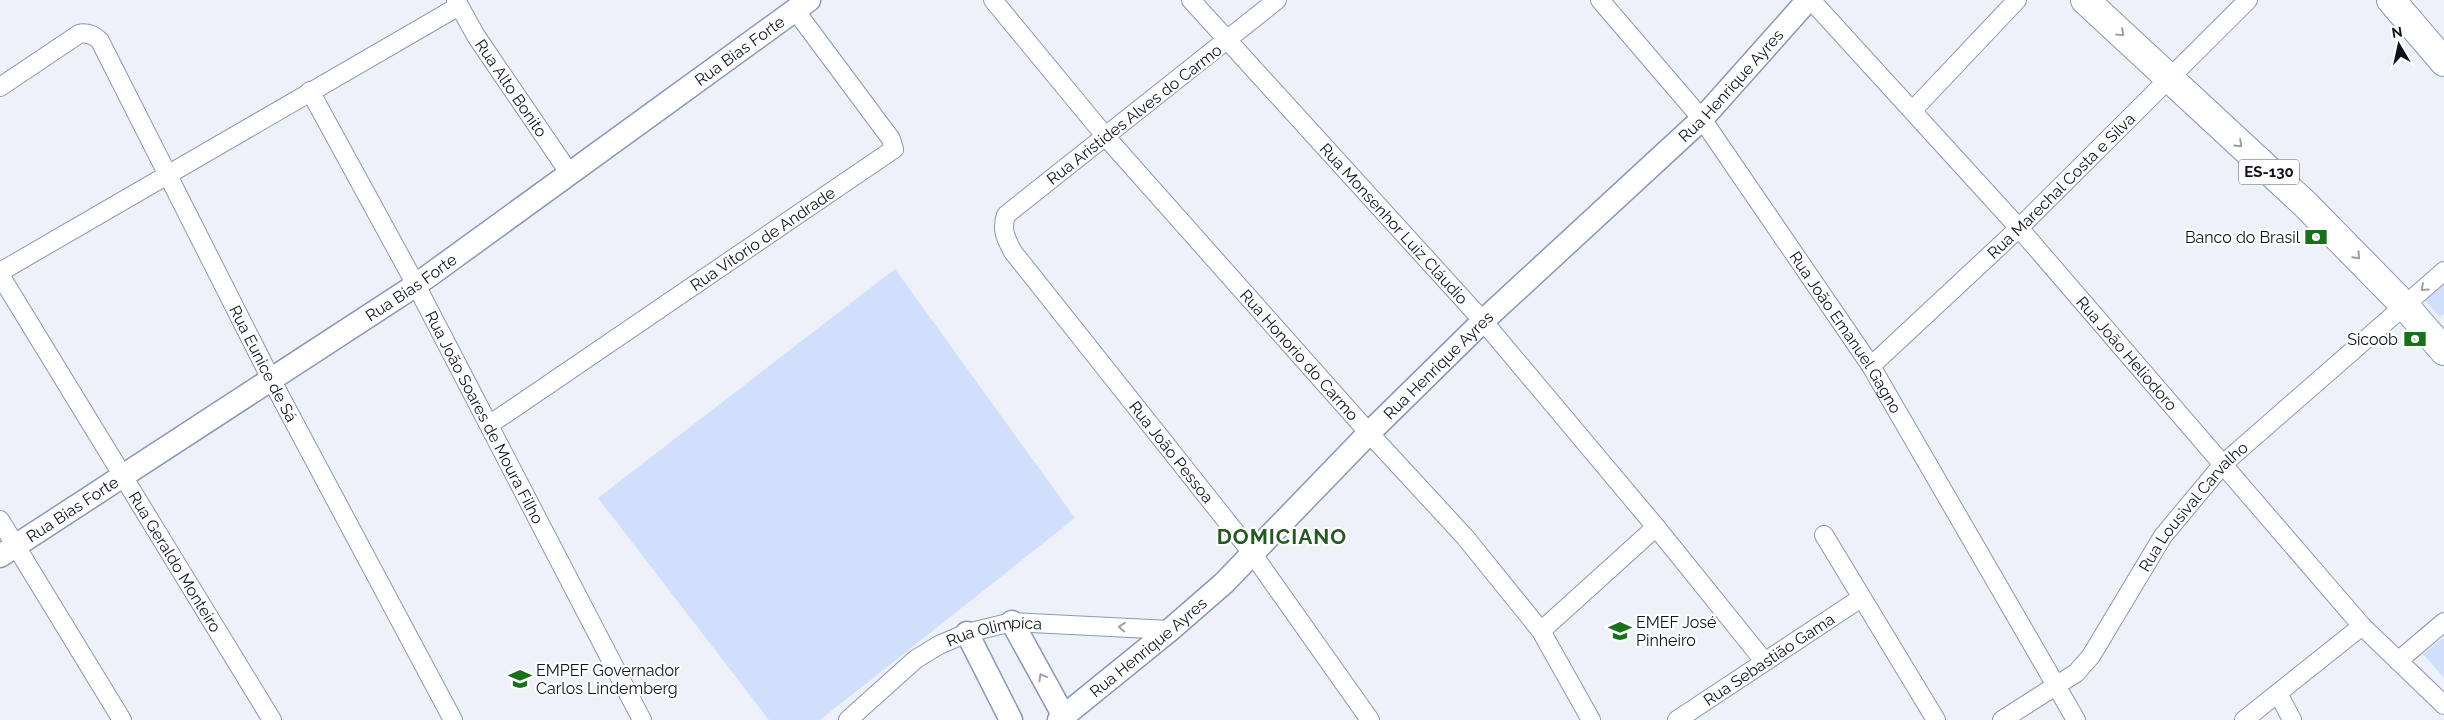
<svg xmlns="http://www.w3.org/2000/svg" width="2444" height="720" font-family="Raleway,sans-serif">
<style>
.green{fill:#d1dffc}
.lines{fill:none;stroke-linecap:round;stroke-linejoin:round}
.minor-casing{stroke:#8998b8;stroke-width:20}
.tertiary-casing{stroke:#8998b8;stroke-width:25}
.primary-casing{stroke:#8998b8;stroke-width:30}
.minor{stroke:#fff;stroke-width:18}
.tertiary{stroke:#fff;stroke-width:22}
.primary{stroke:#fff;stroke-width:28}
.oneway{stroke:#9ea0a5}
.labels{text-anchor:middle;stroke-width:4.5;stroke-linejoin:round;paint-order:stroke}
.shield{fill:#fefefe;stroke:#555961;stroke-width:1}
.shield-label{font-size:15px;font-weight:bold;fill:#0d121e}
.street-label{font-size:16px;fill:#0d121e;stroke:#fefefe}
.poi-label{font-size:16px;fill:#0d121e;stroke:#fefefe;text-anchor:end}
.district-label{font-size:21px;font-weight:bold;letter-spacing:1px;fill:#255823;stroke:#fefefe}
</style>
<rect width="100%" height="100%" fill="#eef1f8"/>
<!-- green -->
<g class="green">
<polygon points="895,269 1075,518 820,720 769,720 598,498"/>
<polygon points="2444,282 2444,314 2440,317 2424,299"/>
<polygon points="2444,637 2444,678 2423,654"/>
</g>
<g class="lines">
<defs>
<g id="minor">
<path id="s1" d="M456,0L476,36L570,174"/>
<path id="s2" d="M993,0L1106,137L1369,433L1465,537L1541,631L1591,720"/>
<path id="s3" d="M1191,0L1483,321L1656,527L1764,661"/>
<path id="s4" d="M1277,0L1006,215C1001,230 1006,239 1013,252L1252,553L1370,720"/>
<path id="s5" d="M1600,0L1702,119L1871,366L2076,720"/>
<path id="s6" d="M1811,0L2019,228L2362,626L2444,705"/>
<path id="s7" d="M0,87L79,34C87,32 94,35 100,41L271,379L453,720"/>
<path id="s8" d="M310,91L416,285L642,720"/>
<polyline points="1913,110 2017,0"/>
<polyline points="0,272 459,6"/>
<path id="s9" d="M0,275L272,720"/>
<path id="s10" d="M1871,366L2019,228L2248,0"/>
<path id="s11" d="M489,425L894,149L891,139L795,10"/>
<polyline points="0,520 122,720"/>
<polyline points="1824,535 1936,720"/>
<polyline points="1541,631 1656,527"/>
<polyline points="2398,661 2444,622"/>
<polyline points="2278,693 2292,720"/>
<path id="s12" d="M848,720L916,659L939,645L967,633L1012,622L1170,630"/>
<path id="s13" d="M1677,720L1861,598"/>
<path id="s14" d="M2002,720L2076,673L2091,656L2163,536L2223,464L2444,271"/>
<polyline points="2244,720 2362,626"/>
</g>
<g id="tertiary">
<path id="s15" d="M0,556L416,285L809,0"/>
<polyline points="1012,622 1066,720"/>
<polyline points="967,633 1011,720"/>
<path id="s16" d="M1059,720L1170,630L1224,583L1369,433L1483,321L1702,119L1808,0"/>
</g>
<g id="primary">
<polyline points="2085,0 2305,204 2405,306 2444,351"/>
<polyline points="2391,0 2444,62"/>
</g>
</defs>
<!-- minor casing -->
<use href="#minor" class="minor-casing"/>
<!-- tertiary casing -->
<use href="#tertiary" class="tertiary-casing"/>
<!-- primary casing -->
<use href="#primary" class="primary-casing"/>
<!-- minor -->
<use href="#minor" class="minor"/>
<!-- tertiary -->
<use href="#tertiary" class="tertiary"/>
<!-- primary -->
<use href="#primary" class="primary"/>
</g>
<!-- one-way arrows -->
<defs><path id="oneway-chevron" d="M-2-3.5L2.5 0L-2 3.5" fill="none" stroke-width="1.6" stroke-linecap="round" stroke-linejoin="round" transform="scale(1.25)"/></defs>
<g class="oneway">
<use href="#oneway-chevron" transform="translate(2121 33) rotate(43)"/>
<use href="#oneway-chevron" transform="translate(2239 144) rotate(43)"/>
<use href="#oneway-chevron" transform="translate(2357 256) rotate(46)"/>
<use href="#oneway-chevron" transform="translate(2424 288) rotate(138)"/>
<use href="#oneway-chevron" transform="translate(1122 627) rotate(-176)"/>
<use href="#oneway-chevron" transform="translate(1042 677) rotate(-119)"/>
</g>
<!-- icons -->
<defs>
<symbol id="bank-bare" viewBox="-9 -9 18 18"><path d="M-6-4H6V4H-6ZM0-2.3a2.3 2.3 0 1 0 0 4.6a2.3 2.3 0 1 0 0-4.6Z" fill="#19701a" stroke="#fefefe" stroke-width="2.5" paint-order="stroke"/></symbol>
<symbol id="school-bare" viewBox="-9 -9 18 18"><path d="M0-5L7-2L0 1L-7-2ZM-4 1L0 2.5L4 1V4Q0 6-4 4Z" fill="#19701a" stroke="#fefefe" stroke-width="2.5" paint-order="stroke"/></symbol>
</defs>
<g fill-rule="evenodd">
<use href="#bank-bare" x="2300" y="221" width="32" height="32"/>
<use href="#bank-bare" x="2399" y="323" width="32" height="32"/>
<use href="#school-bare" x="1604" y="615" width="32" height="32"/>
<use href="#school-bare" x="504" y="663" width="32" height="32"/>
</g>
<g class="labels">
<!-- shield labels -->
<rect class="shield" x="2239" y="159.5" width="60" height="25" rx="4"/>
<g class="shield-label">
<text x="2269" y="177">ES-130</text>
</g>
<!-- street labels -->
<g class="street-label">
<text dy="6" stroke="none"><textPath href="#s15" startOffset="896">Rua Bias Forte</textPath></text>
<text dy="6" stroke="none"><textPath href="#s16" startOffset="925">Rua Henrique Ayres</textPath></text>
<text dy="6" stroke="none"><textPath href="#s1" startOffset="104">Rua Alto Bonito</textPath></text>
<text transform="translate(1134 114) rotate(-38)" y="6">Rua Aristides Alves do Carmo</text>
<text dy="6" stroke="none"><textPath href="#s10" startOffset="262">Rua Marechal Costa e Silva</textPath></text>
<text dy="6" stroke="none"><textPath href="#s3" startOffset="302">Rua Monsenhor Luiz Cláudio</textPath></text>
<text dy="6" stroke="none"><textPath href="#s11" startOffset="331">Rua Vitorio de Andrade</textPath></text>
<text dy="6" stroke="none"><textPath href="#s15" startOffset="491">Rua Bias Forte</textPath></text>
<text dy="6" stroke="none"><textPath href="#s5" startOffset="414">Rua João Emanuel Gagno</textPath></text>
<text dy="6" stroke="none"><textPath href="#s6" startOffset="474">Rua João Heliodoro</textPath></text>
<text dy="6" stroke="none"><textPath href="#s2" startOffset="469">Rua Honorio do Carmo</textPath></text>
<text dy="6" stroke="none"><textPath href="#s7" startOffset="480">Rua Eunice de Sá</textPath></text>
<text dy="6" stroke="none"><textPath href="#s16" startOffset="520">Rua Henrique Ayres</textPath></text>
<text dy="6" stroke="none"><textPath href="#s8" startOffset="370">Rua João Soares de Moura Filho</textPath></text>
<text dy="6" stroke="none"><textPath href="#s4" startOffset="640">Rua João Pessoa</textPath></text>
<text dy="6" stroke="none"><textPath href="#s14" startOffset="292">Rua Lousival Carvalho</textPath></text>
<text dy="6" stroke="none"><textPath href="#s15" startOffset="86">Rua Bias Forte</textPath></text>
<text dy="6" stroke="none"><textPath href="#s9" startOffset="336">Rua Geraldo Monteiro</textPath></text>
<text dy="6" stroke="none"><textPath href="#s12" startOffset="176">Rua Olimpica</textPath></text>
<text dy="6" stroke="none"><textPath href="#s16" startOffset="115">Rua Henrique Ayres</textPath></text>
<text dy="6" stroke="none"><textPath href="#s13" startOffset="110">Rua Sebastião Gama</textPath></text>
</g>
<!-- poi labels -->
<g class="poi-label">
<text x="2300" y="243">Banco do Brasil</text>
<text x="2398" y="345">Sicoob</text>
<text x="1636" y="628" text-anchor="start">EMEF José<tspan x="1636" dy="18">Pinheiro</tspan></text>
<text x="536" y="676" text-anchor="start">EMPEF Governador<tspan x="536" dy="18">Carlos Lindemberg</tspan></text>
</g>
<!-- district labels -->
<g class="district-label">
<text x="1282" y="544">DOMICIANO</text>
</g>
</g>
<!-- north arrow -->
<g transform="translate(2399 45) rotate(351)" stroke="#fefefe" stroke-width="4" paint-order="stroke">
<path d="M0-4L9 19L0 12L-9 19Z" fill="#0d121e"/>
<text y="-8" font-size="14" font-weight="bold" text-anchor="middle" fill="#0d121e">N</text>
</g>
</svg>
